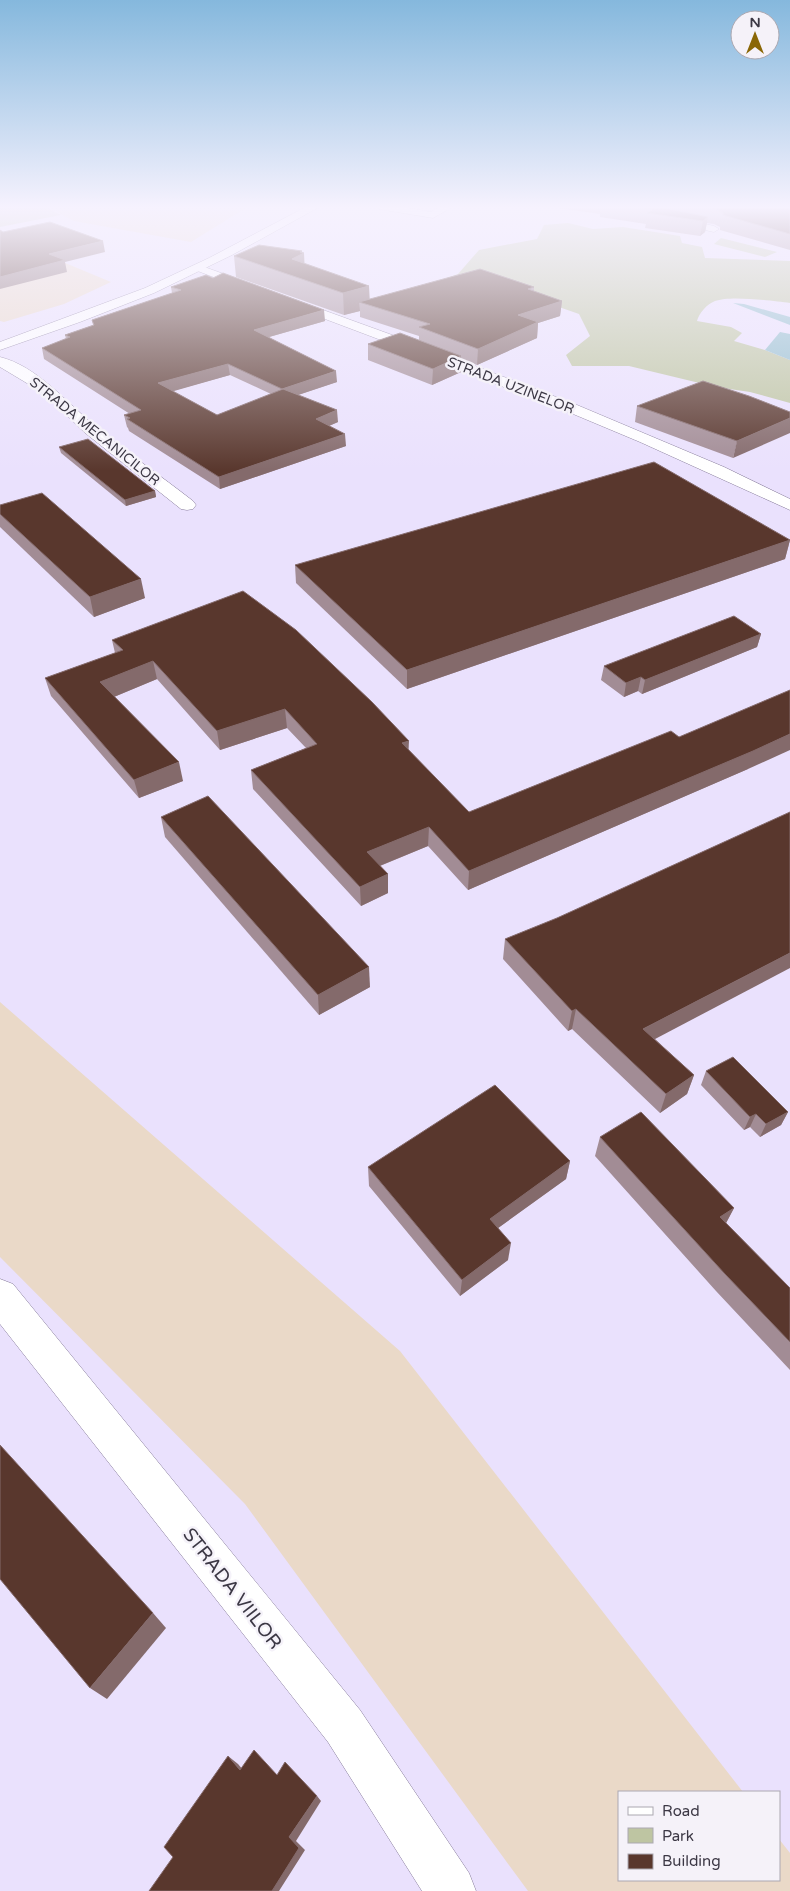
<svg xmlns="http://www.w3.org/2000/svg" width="790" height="1891" font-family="'Varela Round',sans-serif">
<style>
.industrial{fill:#ead9c8}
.green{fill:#bec5a2}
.water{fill:#91bdcd}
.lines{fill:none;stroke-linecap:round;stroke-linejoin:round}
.minor-casing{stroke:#857a99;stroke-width:1}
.major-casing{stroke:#857a99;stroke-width:1}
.minor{fill:#fff;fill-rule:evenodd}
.major{fill:#fff;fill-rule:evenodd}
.wall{fill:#a28c95;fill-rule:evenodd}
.shaded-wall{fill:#846a6b}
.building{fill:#59372d;stroke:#846a6b}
.labels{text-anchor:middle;stroke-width:5;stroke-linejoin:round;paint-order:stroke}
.far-street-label{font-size:14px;fill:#3c3845;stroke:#f5f2f9}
.near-street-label{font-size:19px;fill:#3c3845;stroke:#f5f2f9}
</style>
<rect width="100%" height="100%" fill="#eae1fd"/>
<!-- industrial -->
<g class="industrial">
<polygon points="46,206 249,206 191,242 74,221"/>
<polygon points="17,243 111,282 64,304 4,322 0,321 0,247"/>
<polygon points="0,1002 400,1351 743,1792 619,1792 619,1880 779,1880 779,1839 790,1853 790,1891 528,1891 245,1504 0,1257"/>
</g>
<!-- green -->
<g class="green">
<polygon points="0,206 44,206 61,215 0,227"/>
<path d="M568,223L593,229L623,227L680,236L682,243L702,247L705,258L790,261V303C772,301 731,295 715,301C707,304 699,313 697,321L731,327L742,333L734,341L765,350L790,360V403L750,392L716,387L629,366H572L566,355L590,336L579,314L479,279L410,291L458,274L479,250L537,239L544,225Z"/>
<polygon points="721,238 777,252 765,257 714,244"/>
</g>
<!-- water -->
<g class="water">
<polygon points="733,303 744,304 790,317 790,325"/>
<polygon points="780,332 790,334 790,360 765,350"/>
</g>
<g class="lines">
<defs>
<g id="minor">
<polygon points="374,206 398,206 431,212 441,206 454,206 433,218 379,209"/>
<polygon points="606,206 625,206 714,226 719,229 714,232 611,209"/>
<polygon points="199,265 428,348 577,405 724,467 790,499 790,510 640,442 566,411 418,354 195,270 193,268"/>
<path d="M0,357C37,366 67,403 95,426C127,453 161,476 193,501L196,505L193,509L187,510L181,509L84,432L45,394L0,367Z"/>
<polygon points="0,1279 13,1284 360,1710 469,1873 476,1891 422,1891 328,1742 0,1324"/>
</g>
<polygon id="major" points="308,206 321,206 232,255 154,293 80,322 0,350 0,342 145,288 209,258"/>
</defs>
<!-- minor casing -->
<use href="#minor" class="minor-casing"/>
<!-- major casing -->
<use href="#major" class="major-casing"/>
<!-- minor -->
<use href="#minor" class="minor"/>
<!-- major -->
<use href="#major" class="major"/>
</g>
<!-- wall -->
<g class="wall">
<polygon points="557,206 790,206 790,250 720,230 720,227 714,224 707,223 705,232 700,236 645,228 646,224 600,217 600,214 557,208"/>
<polygon points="302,251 304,263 370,299 534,287 534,291 562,301 560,316 538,323 537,338 477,365 461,359 461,372 432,385 368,360 368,344 419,340 419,336 360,317 360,311 344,315 236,277 234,256"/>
<path d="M171,287L325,321L269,337L337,382L298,395L338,422L329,426L346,446L220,489L129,431L128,428L127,427L124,415L130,414L44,359L42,348L66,339L65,335L93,325L92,320L172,293ZM230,375L271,394L217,415L172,391Z"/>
<polygon points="749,396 733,458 635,422 637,406"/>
<polygon points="59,447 155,491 156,497 126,506 61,453"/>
<polygon points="0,505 145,598 94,617 0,527"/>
<polygon points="790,540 785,559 407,689 296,583 295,565"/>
<polygon points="761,634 757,647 642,694 638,691 624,697 601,680 604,666"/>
<polygon points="112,640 408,750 469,812 679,737 748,769 468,890 428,846 380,866 388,874 388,893 361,906 253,789 251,770 306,748 287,728 220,750 157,679 114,697 183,781 139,798 51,696 45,678 115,653"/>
<polygon points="161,817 370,987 319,1015 165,837"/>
<polygon points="505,939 655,1039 694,1075 687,1094 660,1113 572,1029 568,1031 503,959"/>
<polygon points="706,1071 788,1112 781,1125 760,1137 750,1127 744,1130 701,1085"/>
<polygon points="600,1137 734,1208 726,1223 790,1288 790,1370 716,1291 595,1156"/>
<polygon points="570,1161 566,1179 498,1228 508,1260 460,1296 369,1186 368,1167"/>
</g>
<!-- shaded-wall -->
<g class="shaded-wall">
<polygon points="708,217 705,232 700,236 703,221"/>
<polygon points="103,241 105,252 65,262 67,272 0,289 0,277 49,254"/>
<polygon points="302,251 302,254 304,253 305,274 292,259"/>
<polygon points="369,286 370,305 359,302 360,311 344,315 343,293"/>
<polygon points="562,301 560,316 538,323 537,338 477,365 478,349 518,315"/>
<polygon points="324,310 325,321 255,341 254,330"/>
<polygon points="461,356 461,372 432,385 433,369"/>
<polygon points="228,364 230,375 160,395 158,383"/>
<polygon points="336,371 337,382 283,400 282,389"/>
<polygon points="337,410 338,422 317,431 316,419"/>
<polygon points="790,418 790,433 733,458 737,441"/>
<polygon points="345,434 346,446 220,489 219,477"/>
<polygon points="155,491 156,497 126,506 125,500"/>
<polygon points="790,540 785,559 407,689 407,670"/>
<polygon points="141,579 145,598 94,617 90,597"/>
<polygon points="761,634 757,647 642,694 645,680"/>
<polygon points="153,661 157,679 104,701 100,682"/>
<polygon points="641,677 638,691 624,697 626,683"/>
<polygon points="285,709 287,728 220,750 217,731"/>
<polygon points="790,734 790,750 748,769 468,890 469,871"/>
<polygon points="409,741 408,759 402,743"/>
<polygon points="179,762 183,781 139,798 134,780"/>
<polygon points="429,827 428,846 367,871 367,852"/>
<polygon points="388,874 388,893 361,906 360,887"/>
<polygon points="790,953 790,968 638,1048 643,1029"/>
<polygon points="369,967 370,987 319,1015 318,995"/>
<polygon points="576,1009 572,1029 568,1031 572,1011"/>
<polygon points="694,1075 687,1094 660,1113 666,1094"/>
<polygon points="788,1112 781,1125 760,1137 766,1124"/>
<polygon points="756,1114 750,1127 744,1130 750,1117"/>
<polygon points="570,1161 566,1179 487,1236 490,1219"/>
<polygon points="734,1208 725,1225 720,1217"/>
<polygon points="511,1243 508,1260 460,1296 462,1280"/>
<polygon points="153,1613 166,1628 107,1699 90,1688"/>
<polygon points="228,1756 238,1764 249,1777 240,1770"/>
<polygon points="317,1796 321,1801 296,1841 305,1850 279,1891 272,1891 289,1837"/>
</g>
<!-- building -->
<g class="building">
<polygon points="624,206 656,206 708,217 703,221 647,213 652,210"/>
<polygon points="701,206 790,206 790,234 723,215 723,213 717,210"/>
<polygon points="50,222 103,241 49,254 65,260 0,277 0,230 3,232"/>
<polygon points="259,245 302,251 300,252 304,253 292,259 369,286 343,293 234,256"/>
<polygon points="480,269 534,287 528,289 562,301 518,315 538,322 478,349 419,327 430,324 359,302"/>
<polygon points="223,273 324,310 254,330 336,371 282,389 228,364 158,383 217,415 283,389 337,410 316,419 345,434 219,477 127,419 130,418 124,415 141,410 42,348 70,337 65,335 94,325 92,320 181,290 171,287 206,275 213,278"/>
<polygon points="400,333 461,356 433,369 368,344"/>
<polygon points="703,381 749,396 790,412 790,418 737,441 637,406"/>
<polygon points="88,439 155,491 125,500 59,447"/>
<polygon points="654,462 790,540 407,670 295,565"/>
<polygon points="42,493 141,579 90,597 0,514 0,505"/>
<polygon points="243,591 296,630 372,702 409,741 402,743 469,812 671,731 679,737 790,690 790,734 753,751 469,871 429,827 367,852 388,874 360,887 251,770 317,744 285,709 217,731 153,661 100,682 179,762 134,780 45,678 123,650 112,640"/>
<polygon points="734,616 761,634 645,680 641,677 626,683 604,666"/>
<polygon points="208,796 369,967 318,995 161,817"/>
<polygon points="790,812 790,953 643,1029 694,1075 666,1094 576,1009 572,1011 505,939 557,918"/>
<polygon points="733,1057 788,1112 766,1124 756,1114 750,1117 706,1071"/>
<polygon points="495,1085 570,1161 490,1219 511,1243 462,1280 368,1167"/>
<polygon points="641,1112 734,1208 720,1217 790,1288 790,1342 725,1274 600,1137"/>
<polygon points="0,1445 153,1613 90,1688 0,1579"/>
<polygon points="254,1750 277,1775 285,1762 317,1796 289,1837 299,1848 272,1891 149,1891 173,1857 164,1847 228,1756 240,1770"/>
</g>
<!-- sky -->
<linearGradient id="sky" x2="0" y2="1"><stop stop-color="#85b8dd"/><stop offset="0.44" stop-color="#f6f2fe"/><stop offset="1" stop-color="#f6f2fe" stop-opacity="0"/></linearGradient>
<rect width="790" height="471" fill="url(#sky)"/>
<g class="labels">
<!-- far-street labels -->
<g class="far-street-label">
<text transform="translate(511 385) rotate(21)" y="5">STRADA UZINELOR</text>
<text transform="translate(95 431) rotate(39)" y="5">STRADA MECANICILOR</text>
</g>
<!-- near-street labels -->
<g class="near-street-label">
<text transform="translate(233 1588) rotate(52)" y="7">STRADA VIILOR</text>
</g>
</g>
<!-- legend -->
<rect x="618" y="1791" width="162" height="90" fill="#f5f2f9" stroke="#aba8b1"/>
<rect x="628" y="1807" width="25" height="8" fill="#ffffff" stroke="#aba8b1"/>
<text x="662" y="1816" font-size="15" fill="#3c3845">Road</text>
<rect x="628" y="1828" width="25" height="15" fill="#bec5a2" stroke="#aba8b1"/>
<text x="662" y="1841" font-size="15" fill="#3c3845">Park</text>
<rect x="628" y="1854" width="25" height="15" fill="#59372d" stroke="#aba8b1"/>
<text x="662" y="1866" font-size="15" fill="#3c3845">Building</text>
<!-- north arrow -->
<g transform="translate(755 35)"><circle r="24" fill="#f5f2f9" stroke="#aba8b1"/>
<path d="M0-4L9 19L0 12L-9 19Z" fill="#8a6706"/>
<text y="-8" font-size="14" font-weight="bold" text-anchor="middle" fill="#3c3845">N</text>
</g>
</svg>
